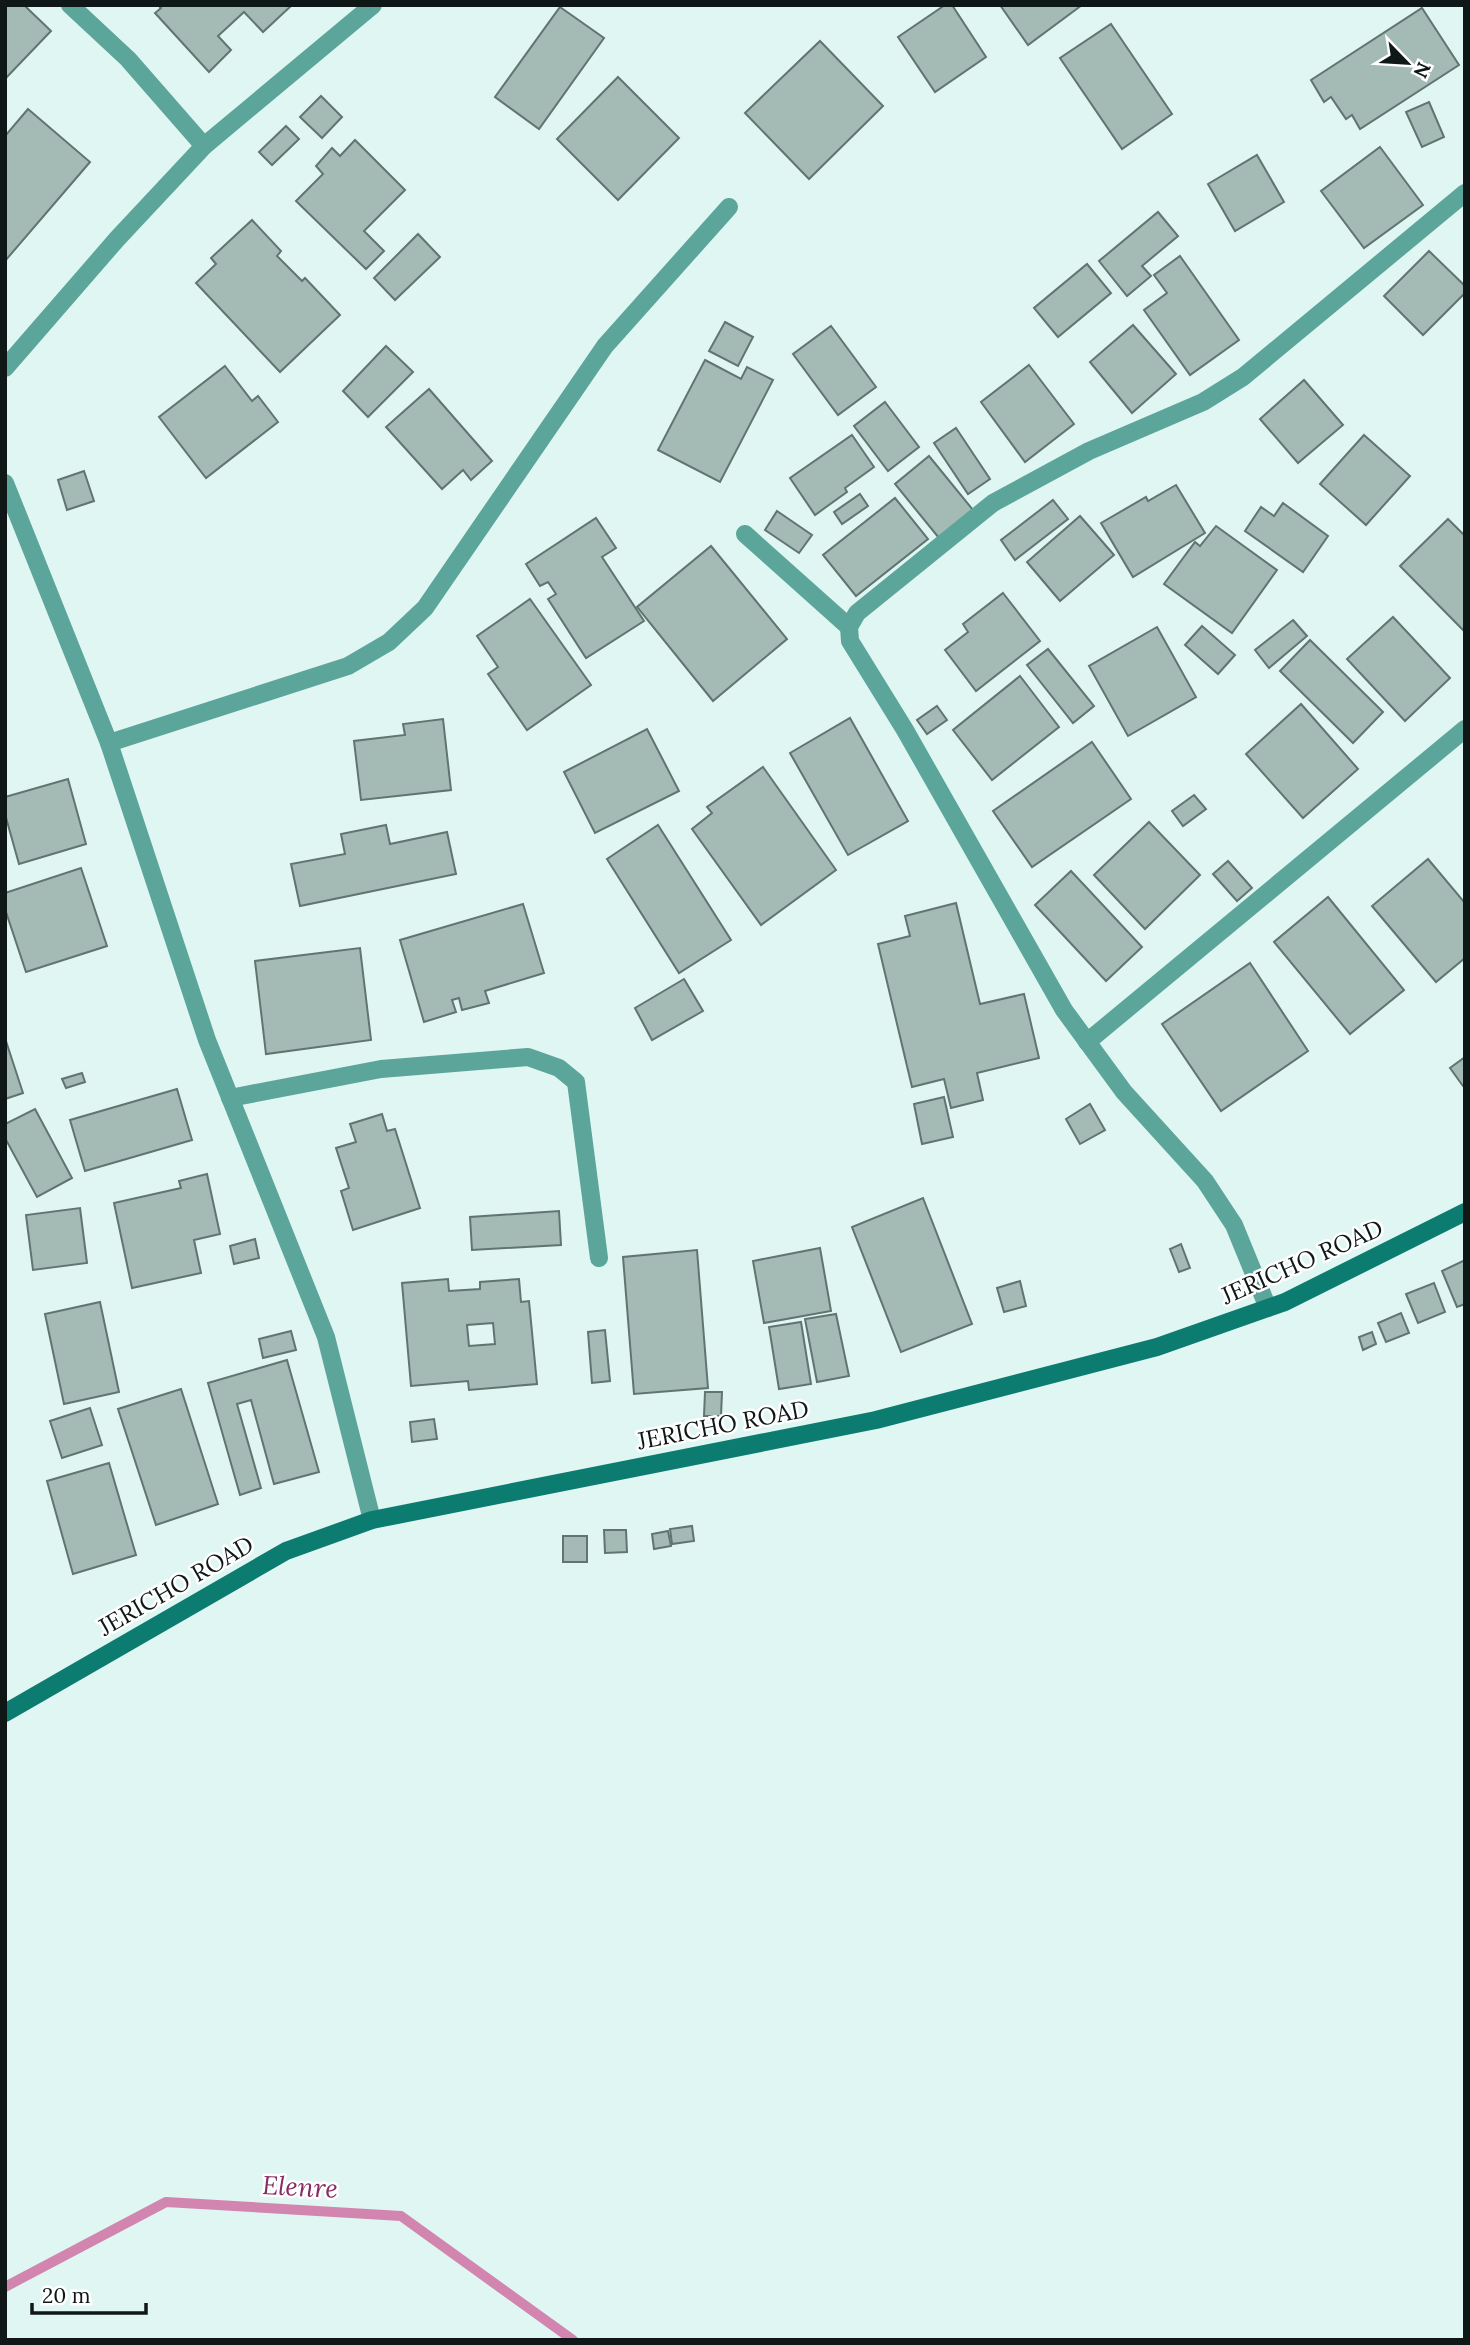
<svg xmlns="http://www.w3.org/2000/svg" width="1470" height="2345" font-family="Lora,serif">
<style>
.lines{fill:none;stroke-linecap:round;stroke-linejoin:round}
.stream{stroke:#d285ae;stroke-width:10}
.building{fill:#a3bab5;stroke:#607571;stroke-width:2;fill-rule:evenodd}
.street{stroke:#5ca59a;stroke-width:18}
.secondary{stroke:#0d7c70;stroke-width:18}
.labels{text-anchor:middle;stroke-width:5;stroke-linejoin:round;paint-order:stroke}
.street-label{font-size:24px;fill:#0f1816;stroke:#fff}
.water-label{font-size:26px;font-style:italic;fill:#872c63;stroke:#fff}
</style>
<rect width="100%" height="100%" fill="#dff6f2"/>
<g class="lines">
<!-- stream -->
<polyline class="stream" points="5,2287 166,2202 401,2216 573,2340"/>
</g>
<!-- building -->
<g class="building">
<polygon points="5,5 24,5 51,31 5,79"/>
<polygon points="158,5 292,5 263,32 244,12 218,36 231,50 209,72 155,13 161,8"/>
<polygon points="945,5 952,5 986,57 935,92 898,37"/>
<polygon points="1000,5 1082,5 1028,45"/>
<polygon points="560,7 604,38 539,129 495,97"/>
<polygon points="1422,8 1459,65 1360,129 1352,115 1346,119 1331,97 1324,102 1311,80"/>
<polygon points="1111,24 1172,114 1122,149 1060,58"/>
<polygon points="820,41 883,106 809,179 745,113"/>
<polygon points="618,77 679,138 618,200 557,139"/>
<polygon points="321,96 342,117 322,138 300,117"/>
<polygon points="1429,102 1444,137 1422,147 1406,112"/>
<polygon points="28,109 90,162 5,261 5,136"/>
<polygon points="286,126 299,139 272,165 259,152"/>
<polygon points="355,140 405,190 364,231 384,251 366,269 296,201 323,174 316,166 332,148 340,156"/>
<polygon points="1380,147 1423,205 1364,248 1321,191"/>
<polygon points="1257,155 1284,202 1235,231 1208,184"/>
<polygon points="1158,212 1178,236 1142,266 1151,276 1127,296 1099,261"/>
<polygon points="252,220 281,251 277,256 302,281 305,278 340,315 280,372 196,283 216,264 211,258"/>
<polygon points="418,234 440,257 395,300 374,278"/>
<polygon points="1429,251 1465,286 1465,293 1423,335 1384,296"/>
<polygon points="1180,256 1239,340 1190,375 1144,310 1167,293 1154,275"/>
<polygon points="1087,264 1111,293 1058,337 1034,308"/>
<polygon points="725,322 753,337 738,366 709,351"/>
<polygon points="1133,325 1176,374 1132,413 1090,362"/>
<polygon points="831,326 876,387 838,415 793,354"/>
<polygon points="386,346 413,372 368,417 343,391"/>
<polygon points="705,360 741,379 747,367 773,380 720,482 658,450"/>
<polygon points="1029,365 1074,424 1025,462 981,402"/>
<polygon points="225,366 252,401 258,396 278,422 206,478 159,417"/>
<polygon points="1304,380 1343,425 1298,463 1260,419"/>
<polygon points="429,389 492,461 471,480 463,470 442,489 386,427"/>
<polygon points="885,402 919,447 888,471 854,426"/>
<polygon points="956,428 990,479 968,494 934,443"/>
<polygon points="852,435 874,467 845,488 847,492 815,515 790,478"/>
<polygon points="1364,435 1410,476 1366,525 1320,484"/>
<polygon points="929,456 973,510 939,538 895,484"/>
<polygon points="84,471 94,501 67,510 58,480"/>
<polygon points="1176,485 1205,533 1133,577 1101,523 1146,497 1148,501"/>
<polygon points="860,494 868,506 842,524 834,512"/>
<polygon points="895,498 928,539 856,596 823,555"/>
<polygon points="1053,500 1068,519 1015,560 1001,540"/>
<polygon points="1283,503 1328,536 1303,572 1245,531 1261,507 1274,516"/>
<polygon points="777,511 812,535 799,553 765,530"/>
<polygon points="1080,516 1114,555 1060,601 1027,562"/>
<polygon points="596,518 616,548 602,557 644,621 586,658 548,599 556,594 548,582 540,586 526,564"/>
<polygon points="1448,519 1465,536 1465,632 1400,566"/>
<polygon points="1216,526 1277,570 1232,633 1164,584 1195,542 1200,546"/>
<polygon points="711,546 787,639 713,701 637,607"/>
<polygon points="1003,593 1040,641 976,691 945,650 968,632 963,624"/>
<polygon points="530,599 591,685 527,730 488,674 498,667 477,636"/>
<polygon points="1393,617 1450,678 1405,721 1347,659"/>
<polygon points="1293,620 1307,636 1269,668 1255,650"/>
<polygon points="1202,626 1235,655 1218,674 1185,645"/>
<polygon points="1157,627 1196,697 1128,736 1089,666"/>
<polygon points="1310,640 1383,712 1353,743 1280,671"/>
<polygon points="1048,649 1094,706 1073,723 1027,665"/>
<polygon points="1020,676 1059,727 992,780 953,730"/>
<polygon points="1301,704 1358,769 1303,818 1246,754"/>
<polygon points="937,706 947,720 927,734 917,720"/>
<polygon points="850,718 908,821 848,855 790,753"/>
<polygon points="443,719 451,790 361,800 354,741 405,735 403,724"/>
<polygon points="647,729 679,791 595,833 564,772"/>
<polygon points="1092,742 1131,799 1032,867 993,811"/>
<polygon points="763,767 836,870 761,925 692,829 712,813 707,807"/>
<polygon points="68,779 86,844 19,864 5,814 5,797"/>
<polygon points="1194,795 1206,809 1183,826 1172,811"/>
<polygon points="1149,822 1200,875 1145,929 1094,875"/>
<polygon points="386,825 390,844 447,832 456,874 300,906 291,864 345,854 341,834"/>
<polygon points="658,825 731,940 679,973 607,859"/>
<polygon points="1428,859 1465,903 1465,958 1436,982 1372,906"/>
<polygon points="1228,861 1252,888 1237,901 1213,874"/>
<polygon points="81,868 107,946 26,972 5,909 5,893"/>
<polygon points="1071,871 1142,947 1106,981 1035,905"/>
<polygon points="1328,897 1404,990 1350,1034 1274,942"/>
<polygon points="956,903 980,1004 1024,994 1039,1058 977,1073 983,1100 951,1108 944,1079 912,1087 878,944 910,936 905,916"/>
<polygon points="523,904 544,973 485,991 489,1003 462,1010 459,998 452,1000 456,1012 424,1022 400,940"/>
<polygon points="360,948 371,1040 266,1054 255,961"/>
<polygon points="1250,963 1308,1051 1221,1111 1162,1024"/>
<polygon points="684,979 703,1011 652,1040 635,1008"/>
<polygon points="5,1038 23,1093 5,1099"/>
<polygon points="1465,1057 1465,1085 1463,1086 1450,1068"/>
<polygon points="82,1073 85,1082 66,1088 62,1079"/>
<polygon points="177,1089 192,1140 85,1171 70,1120"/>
<polygon points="944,1097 953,1137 922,1144 914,1104"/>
<polygon points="1090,1104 1105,1130 1080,1144 1066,1119"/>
<polygon points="35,1109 72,1178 37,1197 5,1138 5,1124"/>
<polygon points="382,1114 387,1131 395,1129 420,1208 353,1230 341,1191 349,1188 336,1148 356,1142 350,1124"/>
<polygon points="207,1174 220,1234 194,1240 201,1273 132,1288 114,1203 181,1188 179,1181"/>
<polygon points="923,1198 972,1324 901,1352 852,1227"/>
<polygon points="80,1208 87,1263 33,1270 26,1215"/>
<polygon points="559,1211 561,1245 472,1250 470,1217"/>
<polygon points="255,1239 259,1258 234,1264 230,1246"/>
<polygon points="1181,1244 1190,1268 1179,1272 1170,1249"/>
<polygon points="820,1248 831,1311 764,1323 753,1261"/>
<polygon points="697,1250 708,1388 634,1394 623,1257"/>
<polygon points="1465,1260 1465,1304 1457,1307 1442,1271"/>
<path d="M448,1279L449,1291L480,1289V1282L519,1279L521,1302L529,1301L537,1384L469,1390L468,1381L411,1386L402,1283ZM493,1323L495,1344L469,1346L467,1325Z"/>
<polygon points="1020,1281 1026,1306 1004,1312 997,1288"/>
<polygon points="1434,1283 1445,1312 1418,1323 1406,1294"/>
<polygon points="100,1302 119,1392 64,1404 45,1314"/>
<polygon points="1401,1313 1409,1333 1386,1342 1378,1323"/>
<polygon points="836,1314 849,1376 817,1382 805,1319"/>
<polygon points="801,1322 811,1384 779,1389 769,1327"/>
<polygon points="605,1330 610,1381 592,1383 588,1332"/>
<polygon points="291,1331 296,1350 263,1358 259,1339"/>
<polygon points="1372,1332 1376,1344 1363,1350 1359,1337"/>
<polygon points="287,1360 319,1472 274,1484 251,1400 237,1404 261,1488 240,1495 208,1383"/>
<polygon points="181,1389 218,1504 156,1525 118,1409"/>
<polygon points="705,1392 722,1392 721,1416 704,1416"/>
<polygon points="90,1408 102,1445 62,1458 50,1421"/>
<polygon points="434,1419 437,1439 412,1442 410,1422"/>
<polygon points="109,1463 136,1555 73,1574 47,1481"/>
<polygon points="692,1526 694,1541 672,1544 670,1529"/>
<polygon points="604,1530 626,1530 627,1552 605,1553"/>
<polygon points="668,1531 671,1546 654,1549 652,1534"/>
<rect x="563" y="1536" width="24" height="26"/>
</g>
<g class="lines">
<!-- street -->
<g class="street">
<polyline points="70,5 128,59 204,146"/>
<polyline points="5,368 117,239 204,146 373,5"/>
<polyline points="5,483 109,743 207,1040 326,1337 372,1520"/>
<polyline points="745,534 849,627"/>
<polyline points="109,743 348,666 389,642 425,608 605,346 729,207"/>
<polyline points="1087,1042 1465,729"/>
<polyline points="230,1098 381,1069 528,1057 559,1068 576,1082 599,1258"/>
<polyline points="1268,1308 1234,1225 1205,1181 1124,1092 1064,1010 905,730 850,641 849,627 857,613 993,503 1089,451 1203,402 1243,377 1465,193"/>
</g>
<!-- secondary -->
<polyline class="secondary" points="5,1713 286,1551 372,1520 876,1420 1157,1347 1285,1302 1465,1212"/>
</g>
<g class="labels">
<!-- street labels -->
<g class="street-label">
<text transform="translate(1302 1262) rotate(-24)" y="8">JERICHO ROAD</text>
<text transform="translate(723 1425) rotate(-11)" y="8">JERICHO ROAD</text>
<text transform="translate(176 1586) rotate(-30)" y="8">JERICHO ROAD</text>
</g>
<!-- water labels -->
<g class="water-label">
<text transform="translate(300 2187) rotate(3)" y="9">Elenre</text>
</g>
</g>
<!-- border -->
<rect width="1470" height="2345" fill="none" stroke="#0f1816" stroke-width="14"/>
<!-- north arrow -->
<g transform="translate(1407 63) rotate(115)" stroke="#ffffff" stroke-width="5" paint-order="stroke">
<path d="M0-5L12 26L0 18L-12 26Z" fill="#0f1816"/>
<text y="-10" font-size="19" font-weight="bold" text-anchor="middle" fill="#0f1816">N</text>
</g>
<!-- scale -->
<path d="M32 2303v10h114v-10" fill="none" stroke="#0f1816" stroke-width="3.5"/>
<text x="42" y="2303" font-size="21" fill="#0f1816" stroke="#ffffff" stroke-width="5" paint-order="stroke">20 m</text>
</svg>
